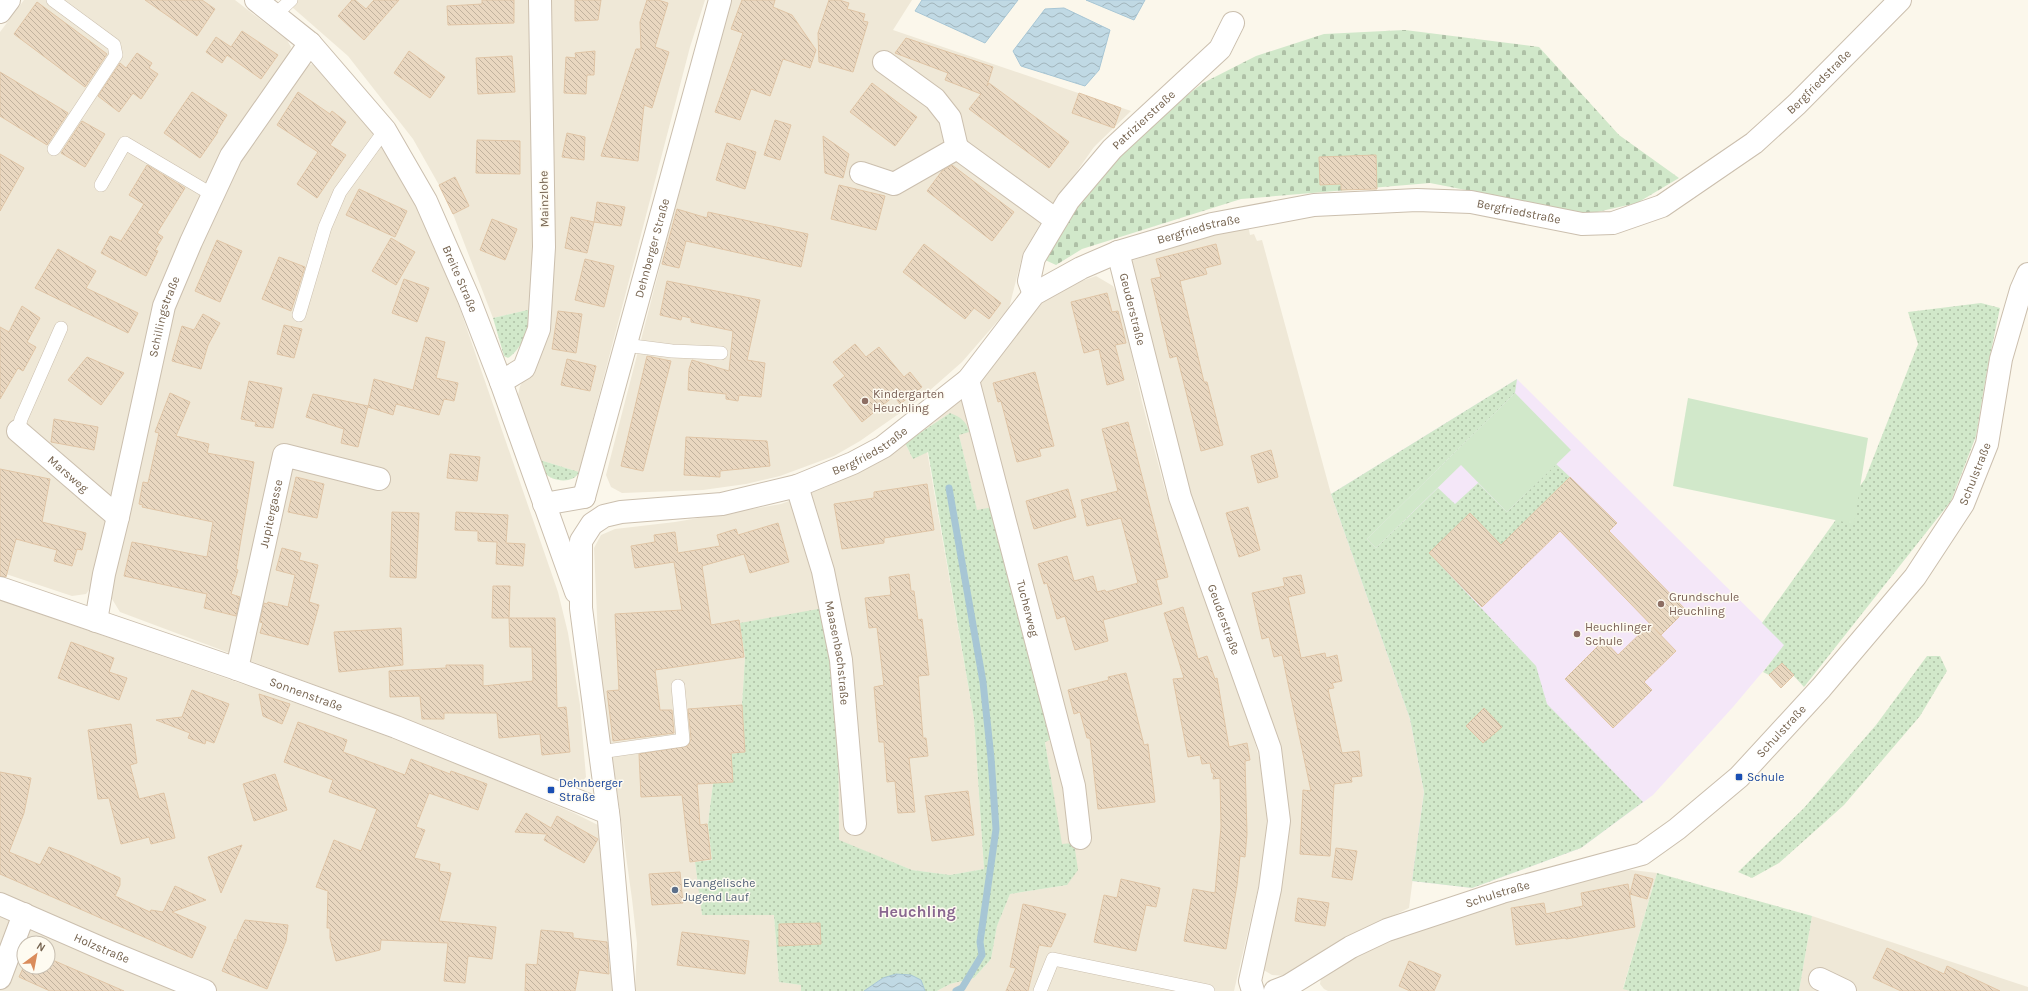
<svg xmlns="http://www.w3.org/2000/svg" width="2028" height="991" font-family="Karla,sans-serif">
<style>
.residential{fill:#efe8d7;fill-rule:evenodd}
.education{fill:#f4e7f8}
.grass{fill:url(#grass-dots)}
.cemetery{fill:url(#cemetery-stones)}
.pitch{fill:#d1e8ca}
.water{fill:url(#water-waves);stroke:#a7c6d5}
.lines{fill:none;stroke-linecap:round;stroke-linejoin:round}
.stream{stroke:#a7c6d5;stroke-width:7}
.building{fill:url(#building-back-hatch);stroke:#e0c5a6}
.service-casing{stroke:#cbbfae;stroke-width:14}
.minor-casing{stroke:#cbbfae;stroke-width:24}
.service{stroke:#fff;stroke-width:13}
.minor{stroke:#fff;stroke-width:22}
.education-dot{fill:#8d6e63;stroke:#fefbf1;stroke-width:1.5}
.transit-dot{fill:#1a4fb4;stroke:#fefbf1;stroke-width:1.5}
.service-dot{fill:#5c6f8a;stroke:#fefbf1;stroke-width:1.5}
.labels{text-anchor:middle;stroke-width:3;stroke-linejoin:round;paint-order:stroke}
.street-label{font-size:12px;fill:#75634f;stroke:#fefbf1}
.education-label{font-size:12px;fill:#785e54;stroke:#fefbf1;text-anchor:start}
.transit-label{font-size:12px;fill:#164399;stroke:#fefbf1;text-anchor:start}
.service-label{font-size:12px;fill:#4e5e75;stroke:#fefbf1;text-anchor:start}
.district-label{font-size:16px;font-weight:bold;fill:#896790;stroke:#fefbf1}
</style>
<defs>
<pattern id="grass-dots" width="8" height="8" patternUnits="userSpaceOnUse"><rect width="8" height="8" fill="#d1e8ca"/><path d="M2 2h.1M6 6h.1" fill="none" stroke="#aec0a6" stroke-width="1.8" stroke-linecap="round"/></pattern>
<pattern id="cemetery-stones" width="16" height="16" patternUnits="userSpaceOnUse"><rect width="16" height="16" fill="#d1e8ca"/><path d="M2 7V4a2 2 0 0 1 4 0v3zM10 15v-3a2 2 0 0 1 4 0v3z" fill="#aec0a6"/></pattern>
<pattern id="water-waves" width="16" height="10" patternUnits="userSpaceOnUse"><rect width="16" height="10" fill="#c0d9e4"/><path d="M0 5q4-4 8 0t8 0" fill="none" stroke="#a1b4bb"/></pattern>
<pattern id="building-back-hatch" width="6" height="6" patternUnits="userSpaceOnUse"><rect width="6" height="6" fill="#e9d7c0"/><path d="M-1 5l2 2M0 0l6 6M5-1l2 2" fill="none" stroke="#c1b29e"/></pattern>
</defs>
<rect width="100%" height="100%" fill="#fbf7eb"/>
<!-- residential -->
<g class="residential">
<polygon points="24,0 235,0 287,40 291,47 289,58 209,187 92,586 86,594 72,596 0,572 0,32"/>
<polygon points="284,0 528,0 532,49 535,172 532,309 493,318 453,214 439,185 413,139 348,56"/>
<polygon points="547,0 705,0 690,47 579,472 540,460 517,400 520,386 548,339 552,301 554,254"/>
<polygon points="729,0 912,0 893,30 1131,111 1094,147 1040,224 1023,253 1009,308 962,362 920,399 860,441 834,456 780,476 746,484 703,490 622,493 611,487 606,475"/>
<polygon points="312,64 324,72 374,130 401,171 433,236 460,309 558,592 568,633 580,705 586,777 580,785 572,787 446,734 120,612 112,599 111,585 170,308 238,159 301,68"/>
<polygon points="1248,225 1250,235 1254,234 1257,241 1262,240 1331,494 1410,719 1424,792 1409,908 1347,938 1287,976 1272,975 1262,969 1286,821 1186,484 1131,261 1213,234"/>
<polygon points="1096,276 1113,286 1120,301 1142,402 1165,490 1251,728 1263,772 1267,810 1266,854 1234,991 937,991 950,984 974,978 991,959 997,926 1010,894 1067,885 1045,741 1050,741 993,507 977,511 959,435 950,413 905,443 913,459 927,451 974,719 984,869 950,875 912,870 839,841 838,695 741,623 745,657 742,705 746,753 733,782 713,783 708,824 712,860 695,862 702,915 774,915 779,982 801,985 801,991 635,991 637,943 632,899 599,661 594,548 601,535 615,529 675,522 781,504 826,487 878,459 983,377 1042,303 1073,284"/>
<path d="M0,600L254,688L416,747L574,813L598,825L607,839L622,991H0ZM24,943H48V967H24Z"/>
<polygon points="1632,870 1657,873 1623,988 1630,991 1328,991 1324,989 1320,984 1321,977 1357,955 1444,919 1600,873"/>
<polygon points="1812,916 2028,987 2028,991 1799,991"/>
</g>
<!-- education -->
<polygon class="education" points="1517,379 1785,645 1733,707 1653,795 1581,848 1472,888 1412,881 1424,792 1410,719 1331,494"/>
<!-- grass -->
<g class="grass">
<polygon points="1981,303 2000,308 1987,370 1976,436 1951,501 1804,687 1782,663 1769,675 1763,672 1784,645 1762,623 1865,479 1918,344 1908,312"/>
<path d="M532,309C532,325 522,349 508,358L504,356L493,318Z"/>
<polygon points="1517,379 1515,393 1367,539 1376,548 1438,488 1455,504 1478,483 1507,512 1556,464 1570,477 1501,545 1470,513 1429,553 1536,666 1547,704 1643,802 1581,848 1472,888 1412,881 1424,792 1410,719 1331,494"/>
<path d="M950,413C960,417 967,421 969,432L959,435L977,510L993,507L1050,740L1045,742L1062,844L1074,843L1078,870L1067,885L1010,894L997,926L991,959L974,978L950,984L937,991H925L921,980L883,978L864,991H801V985L779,982L774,915H702L695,862L712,860L708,824L713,783L733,782L731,754L745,752L742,705L745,657L740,623L824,608L838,695L839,840L912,870L950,875L984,869L974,719L928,452L913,459L905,443Z"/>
<path d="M540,460L579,472C574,484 552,482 545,473C542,469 541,464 540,460Z"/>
<polygon points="1927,656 1940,656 1947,671 1920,716 1844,805 1779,863 1752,878 1738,872 1804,808 1876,725"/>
<polygon points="1657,873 1812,916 1799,991 1630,991 1623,989"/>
</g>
<!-- cemetery -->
<polygon class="cemetery" points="1405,30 1539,47 1619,135 1679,178 1637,203 1588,214 1430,183 1241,199 1082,249 1056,265 1043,259 1092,182 1142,130 1203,83 1256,56 1324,34"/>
<!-- pitch -->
<g class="pitch">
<polygon points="1515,393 1571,450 1507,512 1461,465 1376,548 1367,539"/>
<polygon points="1688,398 1868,438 1854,524 1673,486"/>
</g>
<!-- water -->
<g class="water">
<polygon points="922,0 1018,0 985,43 915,11"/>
<polygon points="1086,0 1145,0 1134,20"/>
<polygon points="1064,8 1110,30 1099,70 1085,86 1021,66 1013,51 1045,9"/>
<polygon points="896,974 911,975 921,980 925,991 864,991 883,978"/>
</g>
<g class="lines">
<!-- stream -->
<polyline class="stream" points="949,488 983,682 991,758 996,829 980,942 982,955 962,988 956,991"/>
</g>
<!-- building -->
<g class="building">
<polygon points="145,0 202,0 215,9 197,36"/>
<polygon points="352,0 355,0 366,9 374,0 399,0 364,40 338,16"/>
<polygon points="482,0 514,0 514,23 448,25 447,6 482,4"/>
<polygon points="575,0 601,0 598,20 575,21"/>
<polygon points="647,0 658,0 668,3 655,47 669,52 652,108 644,105 638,161 601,156 636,49 641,49 640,22"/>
<polygon points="742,0 775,0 773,7 792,15 816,50 810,68 783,59 770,96 751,89 740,120 715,112 743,33 731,29"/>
<polygon points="829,0 839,0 849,3 847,9 865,14 863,21 868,22 853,72 819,62 818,33"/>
<polygon points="37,2 107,54 85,87 14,34"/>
<polygon points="242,31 278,55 261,79 227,55 222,63 206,52 216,37 231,47"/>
<polygon points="906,38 993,67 987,86 989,83 1069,142 1049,168 969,109 981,94 945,80 948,73 895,53"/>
<polygon points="409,51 445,77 430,98 394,73"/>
<polygon points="595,51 594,75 587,75 586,94 564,93 566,57 576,58 575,53"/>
<polygon points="137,53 152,63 149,68 158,74 141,99 133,93 119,112 98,96 120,63 126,68"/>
<polygon points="512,56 515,92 478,94 476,58"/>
<polygon points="0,72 68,113 47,145 0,116"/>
<polygon points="872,83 917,117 895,146 850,112"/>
<polygon points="192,92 227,115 217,131 218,132 200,158 164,133"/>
<polygon points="298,92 330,114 332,111 346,122 330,145 346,155 317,198 297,184 318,152 277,125"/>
<polygon points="1079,93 1121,108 1114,128 1072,113"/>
<polygon points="775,120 791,125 780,160 764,155"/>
<polygon points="82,121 105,134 85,167 61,153"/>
<polygon points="567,133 585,137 584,160 562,157"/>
<polygon points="823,136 849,154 843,178 825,173"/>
<polygon points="477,140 520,141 520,174 476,173"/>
<polygon points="727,143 756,152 745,189 716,180"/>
<polygon points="0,154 24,168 0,211"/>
<polygon points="1376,155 1377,189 1341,190 1341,184 1320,185 1319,157"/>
<polygon points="147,165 185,188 157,233 163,237 155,250 158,251 146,276 101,253 110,236 121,241 144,204 129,195"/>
<polygon points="952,165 1014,212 992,241 927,191 942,171"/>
<polygon points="455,177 469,206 453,214 439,185"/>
<polygon points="839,185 885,196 876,230 831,219"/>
<polygon points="359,189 407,211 395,237 346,215"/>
<polygon points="597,202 625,207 621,226 594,222"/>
<polygon points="677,209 707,218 708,212 808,234 801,267 686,241 679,268 662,264"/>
<polygon points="571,217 594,222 587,253 565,248"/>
<polygon points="492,219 517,229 505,260 480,250"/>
<polygon points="391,238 415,252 396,285 372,271"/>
<polygon points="217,240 242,251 220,302 195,291"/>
<polygon points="924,244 1001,303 989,319 974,308 965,319 903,272"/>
<polygon points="1216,244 1221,264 1205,268 1207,274 1180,281 1204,382 1207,382 1223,445 1201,451 1177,356 1170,358 1151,279 1161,277 1156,259"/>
<polygon points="58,249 96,271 86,288 138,313 128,333 35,288"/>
<polygon points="279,257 305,267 291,311 262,299"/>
<polygon points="585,259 614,266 604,307 575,300"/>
<polygon points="404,279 429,288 417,322 392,313"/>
<polygon points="667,281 760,300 747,360 765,363 761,397 739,395 738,401 726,399 726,394 688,390 689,369 692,360 729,371 733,331 691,322 691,318 682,316 681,320 660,315"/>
<polygon points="1107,293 1112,312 1118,311 1126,343 1115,345 1124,380 1107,385 1099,349 1084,353 1071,302"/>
<polygon points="22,306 40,318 27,342 36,347 23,371 18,368 0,399 0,327 9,332"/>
<polygon points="558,311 582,314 576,353 552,349"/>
<polygon points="203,314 220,323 208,345 201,369 172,361 182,326 194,330"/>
<polygon points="284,325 302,329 294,358 277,354"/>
<polygon points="426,337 445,342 436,378 458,383 454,401 444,399 439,415 396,404 393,415 368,407 374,379 413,390"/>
<polygon points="855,344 866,357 879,347 904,377 910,372 922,387 900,404 894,396 862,422 833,385 845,376 833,362"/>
<polygon points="647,356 671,361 643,471 621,466"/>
<polygon points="87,357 124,373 101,405 68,380"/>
<polygon points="567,359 596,366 590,391 561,385"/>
<polygon points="1035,372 1054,446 1039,449 1041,456 1017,462 1001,401 998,402 993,383"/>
<polygon points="249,381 282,388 273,428 255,426 256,422 241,419"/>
<polygon points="170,393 190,402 176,436 209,444 207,453 254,462 236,569 238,570 231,594 240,597 236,616 204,608 207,594 124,576 132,542 207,557 213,522 142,507 143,505 139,504 143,482 148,483 159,433 155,432"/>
<polygon points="313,394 368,406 358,447 341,443 344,429 306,417"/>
<polygon points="54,419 98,427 94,450 51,442"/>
<polygon points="1128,422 1168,577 1156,580 1162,604 1103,620 1108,641 1075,650 1065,616 1057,619 1047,583 1044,584 1038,564 1067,556 1074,581 1093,576 1097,592 1105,590 1106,592 1138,583 1121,518 1087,526 1081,500 1118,491 1102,429"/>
<polygon points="686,437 767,441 770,466 720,471 720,477 684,475"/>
<polygon points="1271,450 1278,477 1258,483 1251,456"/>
<polygon points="450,454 480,457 477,481 447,478"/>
<polygon points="0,469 50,479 42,522 86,533 82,550 77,549 72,566 54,561 57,550 16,539 6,577 0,576"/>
<polygon points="296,477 324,484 317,518 288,512"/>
<polygon points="1570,477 1617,523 1609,531 1686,610 1661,635 1560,531 1482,607 1429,553 1470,513 1501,545"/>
<polygon points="927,484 934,530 884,538 884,543 842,549 834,504 874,498 874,492"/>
<polygon points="1068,489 1076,517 1034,529 1026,501"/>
<polygon points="1248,507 1260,550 1239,557 1226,513"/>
<polygon points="392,512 419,513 416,578 390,577"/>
<polygon points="456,512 508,515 506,543 525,544 523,566 496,564 497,542 478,541 478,531 455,530"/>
<polygon points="778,523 789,562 750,573 744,554 702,566 711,625 739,620 744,657 655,670 660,710 672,710 674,733 613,741 607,691 619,690 615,614 682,610 674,562 635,568 631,546 655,542 654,535 675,532 678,553 720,546 717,535 736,529 738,535"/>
<polygon points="282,548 301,553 299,560 318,565 309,602 319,605 308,645 260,633 263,623 260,622 264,603 267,604 268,602 288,607 295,575 276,570"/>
<polygon points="909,574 911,591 914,591 918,620 922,619 929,675 918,676 923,738 926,738 928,756 909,758 915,812 898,813 895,781 887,782 884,742 879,742 874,687 884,685 877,627 869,628 865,598 891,595 889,577"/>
<polygon points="1301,575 1305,593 1288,597 1301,658 1325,653 1326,658 1337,655 1342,681 1332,683 1334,688 1328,689 1342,753 1359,751 1362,776 1351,777 1352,782 1334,784 1330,856 1300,854 1303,790 1311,791 1282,655 1274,657 1269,637 1262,639 1252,593 1285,586 1283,578"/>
<polygon points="493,586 510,586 509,618 492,618"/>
<polygon points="1183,607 1198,659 1207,656 1215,679 1217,678 1229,747 1247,743 1250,760 1245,761 1247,834 1245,857 1240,856 1237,885 1226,949 1184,941 1193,889 1215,893 1221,827 1220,778 1213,779 1214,773 1212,773 1210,763 1202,764 1200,755 1188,757 1173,679 1184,678 1164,613"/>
<polygon points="509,618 555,618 557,708 566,707 570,752 542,755 540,734 499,738 497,713 444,713 444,719 422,719 420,696 390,697 389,671 446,668 446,665 483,665 483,686 533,681 532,647 510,647"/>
<polygon points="1650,624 1676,651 1644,682 1652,690 1613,728 1565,679 1604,640 1618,655"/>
<polygon points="401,628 403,665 339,672 334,632"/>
<polygon points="71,642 114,658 109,672 127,678 119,700 58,678"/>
<polygon points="1782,663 1794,675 1781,688 1769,675"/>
<polygon points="1126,673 1144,745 1148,744 1155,802 1098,809 1090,738 1087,738 1080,712 1074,714 1068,690 1109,680 1108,677"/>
<polygon points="192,690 229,704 214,743 206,740 205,744 188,738 190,733 156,720 182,717"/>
<polygon points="259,694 290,704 282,724 263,716"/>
<polygon points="742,705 745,752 731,753 733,782 697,784 700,825 707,824 711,859 690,862 682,795 641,797 639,754 688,746 691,739 688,709"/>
<polygon points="1484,708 1502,727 1483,743 1466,726"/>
<polygon points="298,722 347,740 343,752 405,775 411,759 450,774 451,771 487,784 478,810 429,793 416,827 425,830 414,858 440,864 439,871 451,873 439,921 496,927 492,959 468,956 465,983 444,981 448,943 381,940 380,950 336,961 330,938 330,928 327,928 328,891 316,887 334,840 361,851 377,809 329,792 333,780 284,762"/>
<polygon points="131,724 137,763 130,765 139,799 164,793 175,838 151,844 149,837 121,844 109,798 98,799 88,730"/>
<polygon points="0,772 31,778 24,813 9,852 40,865 49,847 72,856 120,878 120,885 115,896 150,912 151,910 163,912 175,886 206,900 172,912 206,927 192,958 0,874"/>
<polygon points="275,774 287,810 254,821 243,784"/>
<polygon points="968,791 974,835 932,841 925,796"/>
<polygon points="526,813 551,828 557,816 598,839 584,863 544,840 547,834 515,832"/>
<polygon points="242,845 221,893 208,857"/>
<polygon points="1336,848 1357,851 1352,880 1332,877"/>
<polygon points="680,872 683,903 652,905 649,874"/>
<polygon points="1635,874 1653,879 1647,899 1630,894"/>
<polygon points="1121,879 1160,888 1156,907 1146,905 1136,951 1094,942 1104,895 1117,898"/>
<polygon points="1628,884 1635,927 1566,939 1565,938 1516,945 1511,908 1544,903 1546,914 1583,906 1581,893"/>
<polygon points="1298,898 1329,903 1325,926 1295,921"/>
<polygon points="1023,904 1066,914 1051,947 1039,945 1028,991 1006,991 1016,968 1010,967"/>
<polygon points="245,920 288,925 286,941 267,989 222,971 235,939 238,941 237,937"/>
<polygon points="820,923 821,944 779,946 779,924"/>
<polygon points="541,930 573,933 573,938 607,942 609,974 579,970 575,991 525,991 526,964 537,965"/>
<polygon points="682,932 749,941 745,974 677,965"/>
<polygon points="1887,948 1944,974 1947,966 2000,991 1901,991 1873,978"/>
<polygon points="48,958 124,991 50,991 19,977 24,966 48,967"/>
<polygon points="1409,961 1441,975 1434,991 1410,991 1399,986"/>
</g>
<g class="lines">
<defs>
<g id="service">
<polyline points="53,0 114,45 116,55 54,149"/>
<polyline points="275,15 291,0"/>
<polyline points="101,185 125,143 213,195"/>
<polyline points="299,315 325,227 340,192 385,130"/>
<polyline points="625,345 672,351 721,353"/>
<polyline points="18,431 21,419 61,328"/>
<polyline points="600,752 683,740 678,686"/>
<polyline points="1040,991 1053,959 1208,991"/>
</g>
<g id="minor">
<path id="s1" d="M256,0L310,43L385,130L426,201L469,299L501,382L576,592"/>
<polyline points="0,12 9,0"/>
<polyline points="957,148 1056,220"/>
<polyline points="861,173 894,184 957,148 950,118 935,99 884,62"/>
<path id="s2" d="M1118,252L1180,497L1270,749L1279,821L1270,889L1250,981L1253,991"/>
<path id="s3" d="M1034,294L1029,281L1034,258L1068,201L1112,149L1220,49L1233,23"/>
<path id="s4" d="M968,380L1074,786L1080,838"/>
<polyline points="501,382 524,368 539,329 544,247 540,0"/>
<path id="s5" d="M18,431L118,517"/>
<path id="s6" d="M797,486L823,571L841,660L855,824"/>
<path id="s7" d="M584,497L720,0"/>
<polyline points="544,504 584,497"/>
<path id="s8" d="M0,588L237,669L396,727L608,813"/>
<path id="s9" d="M96,621L104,574L118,517L164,306L191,242L231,156L310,43"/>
<path id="s10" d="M237,669L284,455L379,479"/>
<path id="s11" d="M0,904L110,952L205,991"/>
<polyline points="0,978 24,914"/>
<polyline points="1820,979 1845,991"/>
<path id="s12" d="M624,991L609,820L581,608V541L592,524L604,516L621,512L722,504L797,486L853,463L883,447L968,380L1034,294L1081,268L1118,252L1212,224L1314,205L1417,200L1471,202L1582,224L1613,223L1662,206L1754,143L1797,104L1900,0"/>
<path id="s13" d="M1275,991L1288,986L1351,947L1387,930L1502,892L1642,854L1677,829L1739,777L1821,688L1915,577L1963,504L1987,444L2001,359L2021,290L2028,274"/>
</g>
</defs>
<!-- service casing -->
<use href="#service" class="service-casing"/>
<!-- minor casing -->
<use href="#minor" class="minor-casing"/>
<!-- service -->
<use href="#service" class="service"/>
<!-- minor -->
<use href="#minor" class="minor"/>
</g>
<!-- markers -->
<g class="education-dot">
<circle cx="865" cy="401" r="4"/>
<circle cx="1661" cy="604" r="4"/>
<circle cx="1577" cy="634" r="4"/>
</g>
<g class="transit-dot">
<rect x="1735" y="773" width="8" height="8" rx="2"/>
<rect x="547" y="786" width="8" height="8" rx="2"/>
</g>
<circle class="service-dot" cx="675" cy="890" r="4"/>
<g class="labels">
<!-- street labels -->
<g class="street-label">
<text dy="4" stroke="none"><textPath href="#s12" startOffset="1844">Bergfriedstraße</textPath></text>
<text dy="4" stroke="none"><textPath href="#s3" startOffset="215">Patrizierstraße</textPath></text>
<text transform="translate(544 199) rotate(-91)" y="4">Mainzlohe</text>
<text dy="4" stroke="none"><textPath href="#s12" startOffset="1496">Bergfriedstraße</textPath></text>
<text dy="4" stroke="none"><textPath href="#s12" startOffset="1172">Bergfriedstraße</textPath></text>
<text dy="4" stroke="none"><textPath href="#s7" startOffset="258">Dehnberger Straße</textPath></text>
<text dy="4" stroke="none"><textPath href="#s1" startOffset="351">Breite Straße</textPath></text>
<text dy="4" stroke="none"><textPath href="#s2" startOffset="59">Geuderstraße</textPath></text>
<text dy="4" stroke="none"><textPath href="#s9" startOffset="312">Schillingstraße</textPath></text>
<text dy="4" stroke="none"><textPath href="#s12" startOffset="764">Bergfriedstraße</textPath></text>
<text dy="4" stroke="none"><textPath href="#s13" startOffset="904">Schulstraße</textPath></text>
<text dy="4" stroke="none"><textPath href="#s5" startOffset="66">Marsweg</textPath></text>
<text dy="4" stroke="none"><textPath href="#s10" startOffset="159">Jupitergasse</textPath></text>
<text dy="4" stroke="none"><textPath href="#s4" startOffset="236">Tucherweg</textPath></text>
<text dy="4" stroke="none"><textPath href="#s2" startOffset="383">Geuderstraße</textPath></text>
<text dy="4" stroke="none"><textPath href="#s6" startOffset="172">Maasenbachstraße</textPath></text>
<text dy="4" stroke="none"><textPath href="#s8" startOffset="324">Sonnenstraße</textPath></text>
<text dy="4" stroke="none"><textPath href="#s13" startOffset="580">Schulstraße</textPath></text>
<text dy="4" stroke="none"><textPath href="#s13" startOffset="244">Schulstraße</textPath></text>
<text dy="4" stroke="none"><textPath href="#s11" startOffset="111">Holzstraße</textPath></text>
</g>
<!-- education labels -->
<g class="education-label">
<text x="873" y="398">Kindergarten<tspan x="873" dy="14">Heuchling</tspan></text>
<text x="1669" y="601">Grundschule<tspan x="1669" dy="14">Heuchling</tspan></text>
<text x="1585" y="631">Heuchlinger<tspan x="1585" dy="14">Schule</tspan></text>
</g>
<!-- transit labels -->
<g class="transit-label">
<text x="1747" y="781">Schule</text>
<text x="559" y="787">Dehnberger<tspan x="559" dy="14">Straße</tspan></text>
</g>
<!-- service labels -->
<g class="service-label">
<text x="683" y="887">Evangelische<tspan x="683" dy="14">Jugend Lauf</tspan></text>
</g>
<!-- district labels -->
<g class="district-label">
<text x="917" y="917">Heuchling</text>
</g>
</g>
<!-- north arrow -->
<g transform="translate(36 955) rotate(32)"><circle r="19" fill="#fefbf1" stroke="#c7beb0"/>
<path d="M0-3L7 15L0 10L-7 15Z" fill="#da8c5b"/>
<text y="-6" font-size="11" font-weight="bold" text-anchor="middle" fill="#75634f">N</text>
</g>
</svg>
